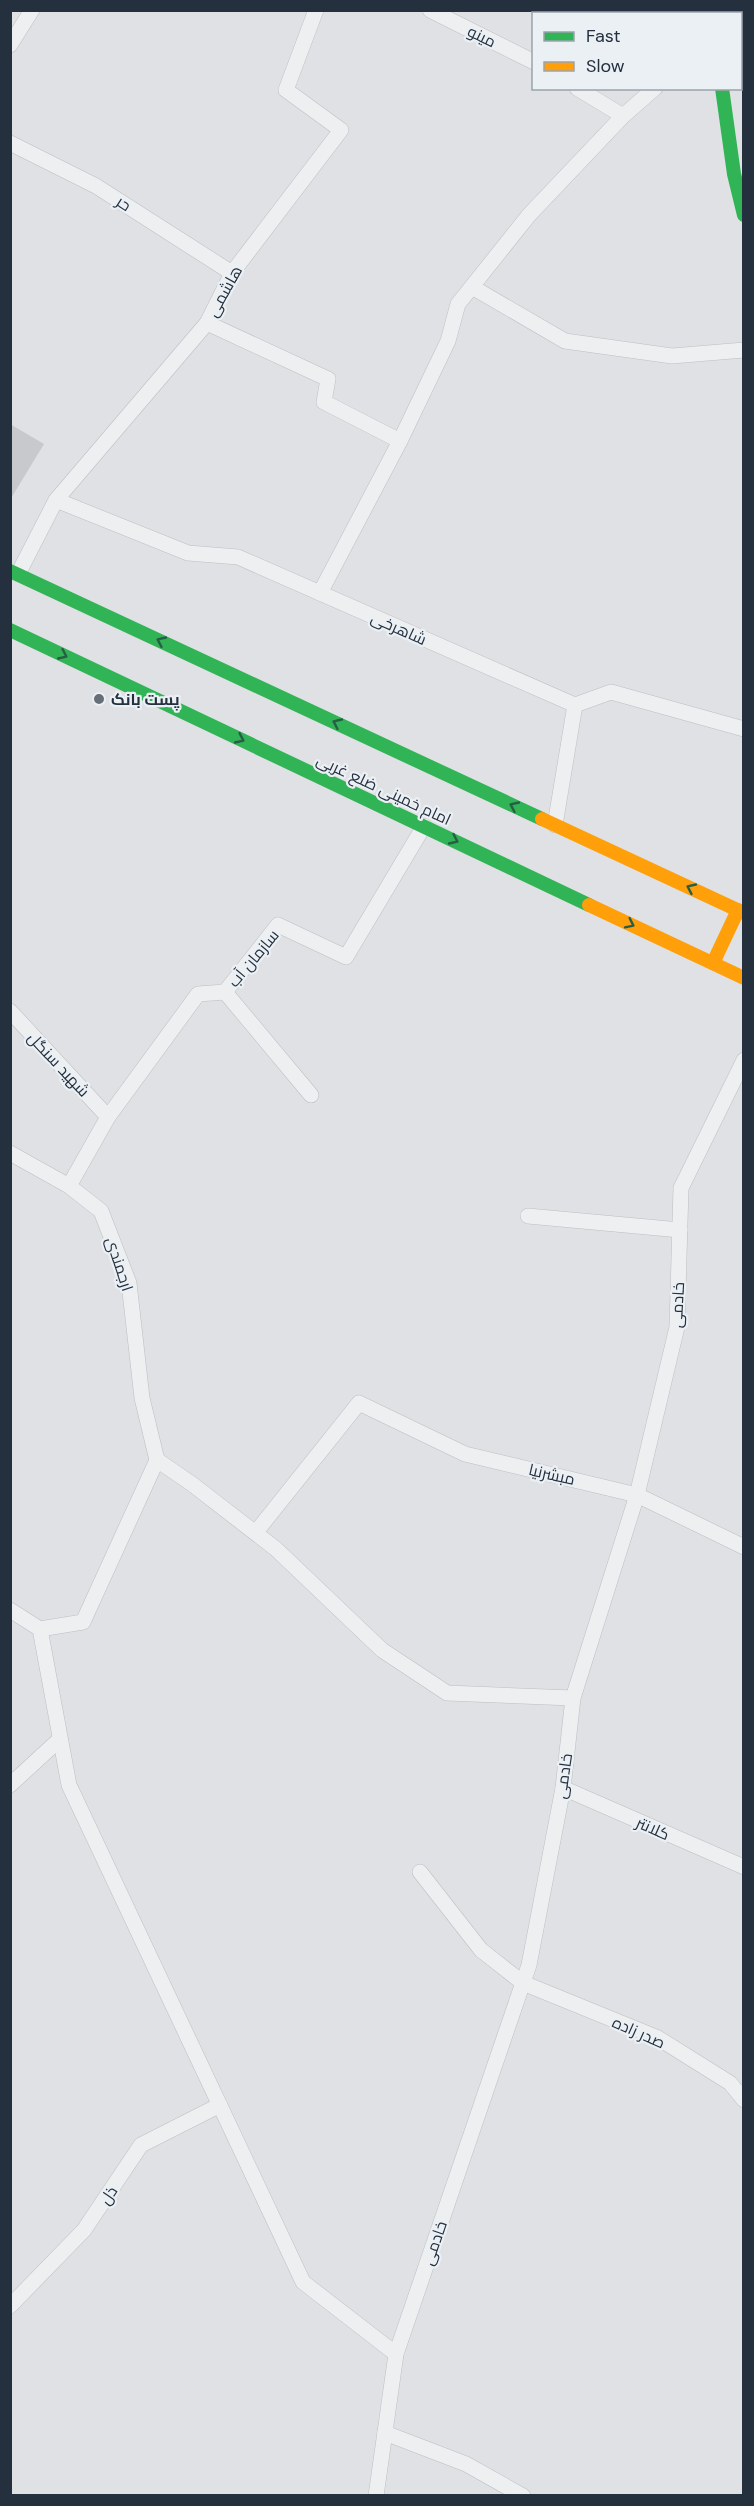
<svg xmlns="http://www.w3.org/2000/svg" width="754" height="2506" font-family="'DM Sans',Cairo,sans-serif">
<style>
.building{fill:#c7c9cc}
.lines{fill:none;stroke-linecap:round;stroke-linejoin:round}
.lane-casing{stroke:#bdbfc2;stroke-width:16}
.street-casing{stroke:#bdbfc2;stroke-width:32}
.lane{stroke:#edeff1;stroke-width:15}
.street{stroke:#edeff1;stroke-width:30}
.fast{stroke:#30b455;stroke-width:14}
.slow{stroke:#ff9f0a;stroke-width:14}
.oneway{stroke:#295e46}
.poi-dot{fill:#666e78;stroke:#ebf0f5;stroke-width:2}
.labels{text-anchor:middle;stroke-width:4.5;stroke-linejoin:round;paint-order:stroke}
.street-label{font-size:16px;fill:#25303e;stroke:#ebf0f5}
.poi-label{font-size:16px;font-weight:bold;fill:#25303e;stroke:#ebf0f5;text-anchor:start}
</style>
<rect width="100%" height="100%" fill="#dfe1e4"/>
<!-- building -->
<polygon class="building" points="10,424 44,444 10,500"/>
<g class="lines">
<defs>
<g id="lane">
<polyline points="430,10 534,62"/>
<polyline points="10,45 32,10"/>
<polyline points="577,88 623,116"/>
<polyline points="10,143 96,186 232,273"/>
<polyline points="472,287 565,341 672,356 744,350"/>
<polyline points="207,323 328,379 324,402 400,441 320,593"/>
<polyline points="400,441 448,341 458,304 529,215 623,116 655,88"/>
<polyline points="56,500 188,553 238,557 575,705 611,692 744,729"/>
<polyline points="18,574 56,500 207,323 232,273 341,130 286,90 316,10"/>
<polyline points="555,825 575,705"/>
<polyline points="225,992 311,1095"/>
<polyline points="10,1011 108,1117"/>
<polyline points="10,1153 69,1186 101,1211 129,1283 142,1398 157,1460"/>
<polyline points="69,1186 108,1117 198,994 225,992 278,925 346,957 424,826"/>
<polyline points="528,1216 680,1230"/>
<polyline points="256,1532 359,1403 465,1454 637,1495 744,1547"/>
<polyline points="10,1610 40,1629 69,1785 303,2282 396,2354"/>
<polyline points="40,1629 83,1622 157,1460 192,1484 276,1549 382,1650 447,1693 573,1698"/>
<polyline points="10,1785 60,1739"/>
<polyline points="563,1788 744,1867"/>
<polyline points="420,1872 481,1950 523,1983 658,2038 730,2083 744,2100"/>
<polyline points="10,2306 84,2230 141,2145 220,2105"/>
<polyline points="385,2433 466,2464 523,2496"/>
<polyline points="376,2496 396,2354 529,1965 563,1788 573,1698 637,1495 677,1327 681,1188 744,1060"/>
</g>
<polyline id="street" points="706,10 707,14"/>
</defs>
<!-- lane casing -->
<use href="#lane" class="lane-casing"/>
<!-- street casing -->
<use href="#street" class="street-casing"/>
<!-- lane -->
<use href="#lane" class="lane"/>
<!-- street -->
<use href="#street" class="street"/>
<!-- fast -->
<g class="fast">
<polyline points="722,88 734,174 744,215"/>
<polyline points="10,571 542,819"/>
<polyline points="10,630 589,905"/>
</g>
<!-- slow -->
<g class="slow">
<polyline points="542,819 744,913"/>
<polyline points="589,905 744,978"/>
<polyline points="713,963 738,910"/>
</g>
</g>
<!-- one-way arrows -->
<defs><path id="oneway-chevron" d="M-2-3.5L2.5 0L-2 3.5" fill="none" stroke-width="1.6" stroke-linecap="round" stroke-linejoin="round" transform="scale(1.5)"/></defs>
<g class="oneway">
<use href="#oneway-chevron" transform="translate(161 641) rotate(-155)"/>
<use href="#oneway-chevron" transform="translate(63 655) rotate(25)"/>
<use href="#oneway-chevron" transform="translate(337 723) rotate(-155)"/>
<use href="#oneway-chevron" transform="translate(240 739) rotate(25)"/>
<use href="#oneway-chevron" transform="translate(514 806) rotate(-155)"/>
<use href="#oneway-chevron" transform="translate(454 840) rotate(25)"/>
<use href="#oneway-chevron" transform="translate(691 888) rotate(-155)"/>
<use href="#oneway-chevron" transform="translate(630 924) rotate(26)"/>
</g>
<!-- markers -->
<circle class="poi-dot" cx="99" cy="699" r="6"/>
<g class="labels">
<!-- street labels -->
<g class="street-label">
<text transform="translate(482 36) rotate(26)" y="6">مینو</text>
<text transform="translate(124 203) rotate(33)" y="6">حر</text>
<text transform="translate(224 291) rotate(-61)" y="6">هاشمی</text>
<text transform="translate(399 628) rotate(24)" y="6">شاهرخی</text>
<text transform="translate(384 789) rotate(25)" y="6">امام خمینی ضلع غربی</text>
<text transform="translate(253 958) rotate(-50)" y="6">سازمان آب</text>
<text transform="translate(59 1064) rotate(47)" y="6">شهید سنگل</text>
<text transform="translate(120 1264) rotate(72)" y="6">ارجمندی</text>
<text transform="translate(677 1305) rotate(-87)" y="6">خادمی</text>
<text transform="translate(552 1474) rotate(13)" y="6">مبشرنیا</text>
<text transform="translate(563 1776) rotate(-82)" y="6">خادمی</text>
<text transform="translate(653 1828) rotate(24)" y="6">کلانتر</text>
<text transform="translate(639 2032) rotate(24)" y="6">صدر زاده</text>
<text transform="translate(108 2195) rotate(-56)" y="6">ذل</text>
<text transform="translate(434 2243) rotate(-71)" y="6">خادمی</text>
</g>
<!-- poi labels -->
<g class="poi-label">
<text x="111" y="705">پست بانک</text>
</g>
</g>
<!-- border -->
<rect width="754" height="2506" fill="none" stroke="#25303e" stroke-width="24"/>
<!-- legend -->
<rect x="532" y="12" width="210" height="78" fill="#ebf0f5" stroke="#9ca3ac" stroke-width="1.5"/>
<rect x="544" y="32" width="30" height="9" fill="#30b455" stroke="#9ca3ac" stroke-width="1.5"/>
<text x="586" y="42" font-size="18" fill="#25303e">Fast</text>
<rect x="544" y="62" width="30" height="9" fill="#ff9f0a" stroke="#9ca3ac" stroke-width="1.5"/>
<text x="586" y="72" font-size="18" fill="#25303e">Slow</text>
</svg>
